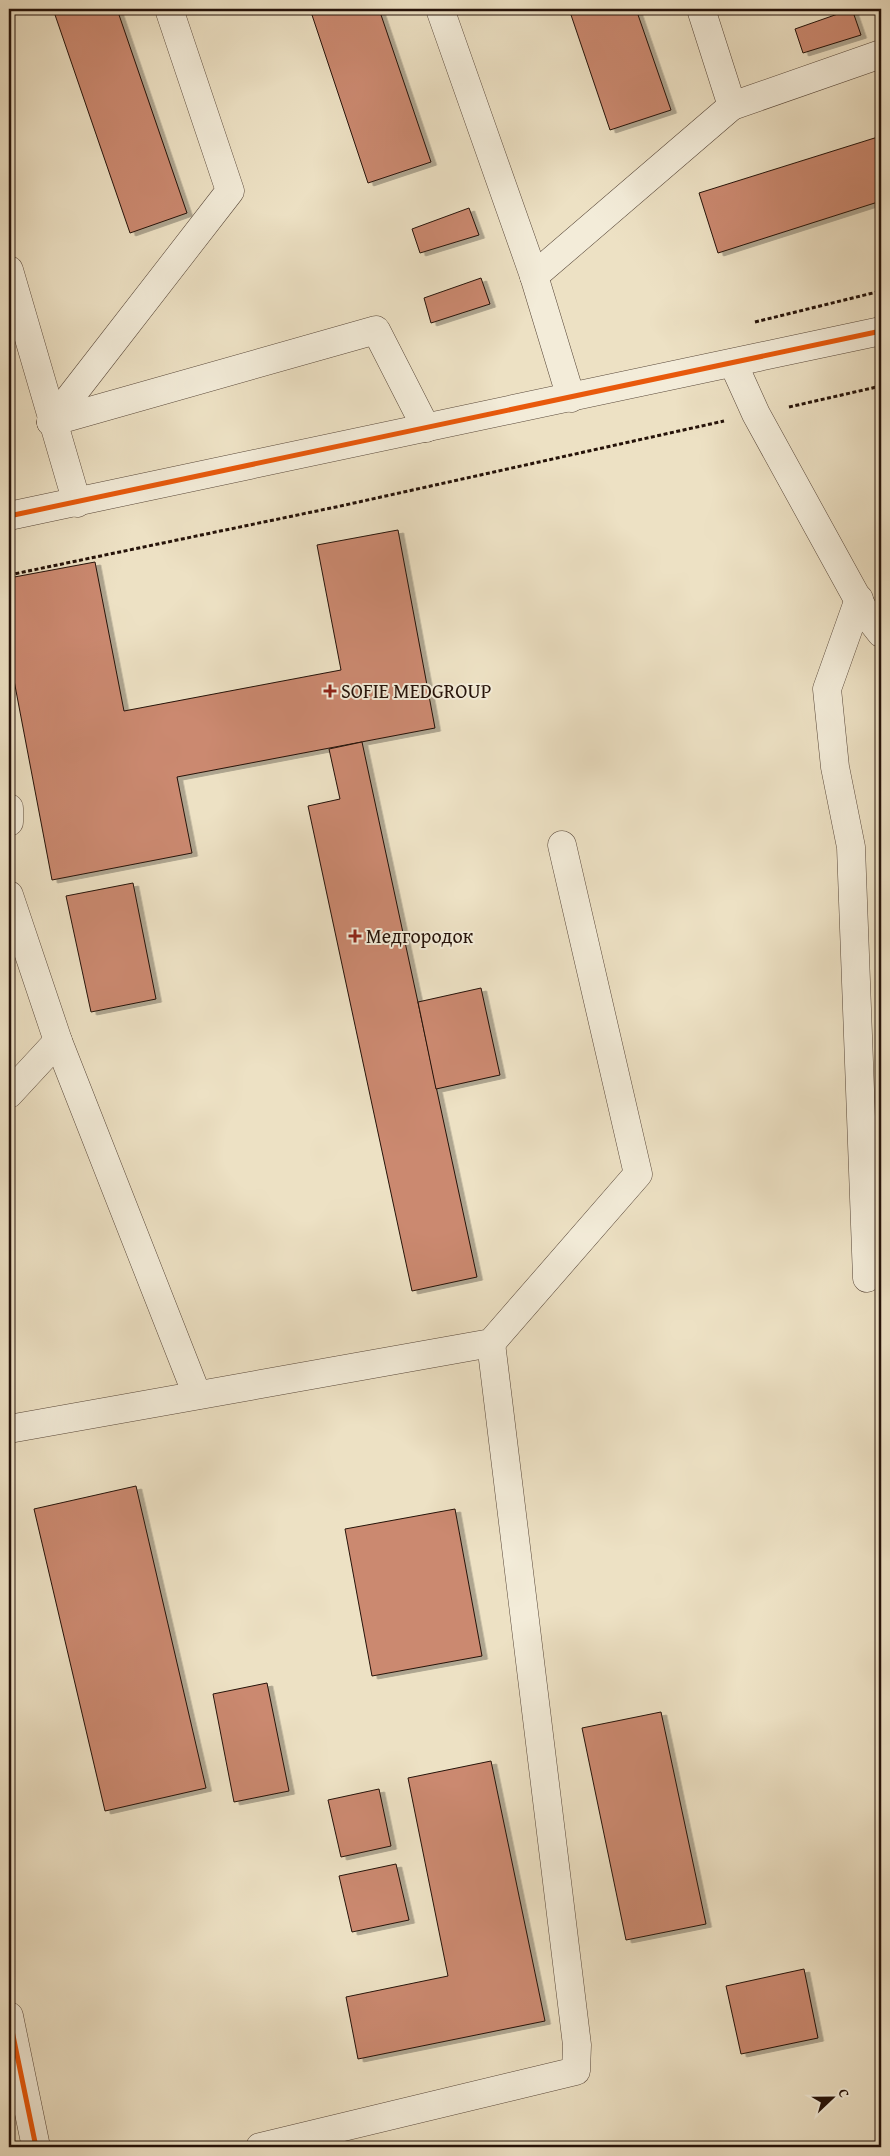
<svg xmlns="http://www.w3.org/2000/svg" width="890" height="2156" font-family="'Gentium Book Plus',serif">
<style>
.building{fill:#cb896f;stroke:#251209;filter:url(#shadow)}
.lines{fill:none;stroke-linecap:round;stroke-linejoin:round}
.minor-casing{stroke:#574638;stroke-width:29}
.path{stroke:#251209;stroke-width:3;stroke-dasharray:4 2.5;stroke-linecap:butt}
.minor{stroke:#f3ecd9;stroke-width:28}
.cycleway-casing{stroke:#f3ecd9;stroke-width:8}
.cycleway{stroke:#e8590c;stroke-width:5}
.poi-dot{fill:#8f2418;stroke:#f3ecd9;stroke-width:2}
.labels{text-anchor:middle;stroke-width:4;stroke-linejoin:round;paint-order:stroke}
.poi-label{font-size:20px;fill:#251209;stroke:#f3ecd9;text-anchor:start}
</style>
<defs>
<filter id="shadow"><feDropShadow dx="5.5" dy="3" stdDeviation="0" flood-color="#0004"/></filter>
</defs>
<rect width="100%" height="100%" fill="#ede1c4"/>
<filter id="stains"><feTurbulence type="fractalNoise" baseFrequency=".004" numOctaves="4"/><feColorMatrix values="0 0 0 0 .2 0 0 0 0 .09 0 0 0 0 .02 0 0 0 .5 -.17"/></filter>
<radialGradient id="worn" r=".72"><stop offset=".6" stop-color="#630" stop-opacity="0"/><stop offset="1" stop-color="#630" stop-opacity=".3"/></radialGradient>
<!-- building -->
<g class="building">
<polygon points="53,9 117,9 187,213 130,233"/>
<polygon points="310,9 379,9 431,162 368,183"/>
<polygon points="569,9 636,9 671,110 610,130"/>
<polygon points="852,9 861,35 803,53 795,29"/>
<polygon points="881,136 881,201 718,253 699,193"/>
<polygon points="469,208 479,235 420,253 412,229"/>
<polygon points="481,278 490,304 431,323 424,298"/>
<polygon points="398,530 435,728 177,777 192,853 52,880 9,654 9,578 95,562 124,711 341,670 317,545"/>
<polygon points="362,742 477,1277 412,1291 308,806 340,799 329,749"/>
<polygon points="133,883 156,999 91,1012 66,896"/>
<polygon points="481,988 500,1075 436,1089 418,1002"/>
<polygon points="136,1486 206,1788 105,1811 34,1509"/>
<polygon points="455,1509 482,1656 372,1676 345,1529"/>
<polygon points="267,1683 289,1791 234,1802 213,1694"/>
<polygon points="661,1712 706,1924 626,1940 582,1728"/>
<polygon points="491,1761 545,2021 358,2059 346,1997 448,1976 408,1778"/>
<polygon points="379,1789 391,1846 341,1857 328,1800"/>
<polygon points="396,1864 409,1920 352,1932 339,1876"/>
<polygon points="804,1969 818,2038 741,2054 726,1986"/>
</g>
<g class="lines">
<defs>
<g id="minor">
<polyline points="440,9 534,276 571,398"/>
<polyline points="732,106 881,54"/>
<polyline points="9,270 77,503"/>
<polyline points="534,276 732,106 701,9"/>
<polyline points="733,363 756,414 866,614 881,633"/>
<polyline points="51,422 230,191 169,9"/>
<polyline points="51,422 376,330 426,428"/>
<polyline points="9,516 881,331"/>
<polyline points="859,599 827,689 835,767 851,847 867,1278"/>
<polyline points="9,808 9,822"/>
<polyline points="9,895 58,1041 9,1094"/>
<polyline points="58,1041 197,1395"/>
<polyline points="9,1429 491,1343 638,1174 562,845"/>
<polyline points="9,2016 36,2147"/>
<polyline points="260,2147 576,2071 577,2045 491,1343"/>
</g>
</defs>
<!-- minor casing -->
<use href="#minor" class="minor-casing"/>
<!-- path -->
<g class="path">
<polyline points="755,322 881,291"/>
<polyline points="789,407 881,386"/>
<polyline points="9,575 336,507 724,421"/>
</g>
<!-- minor -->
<use href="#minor" class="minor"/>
<defs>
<g id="cycleway">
<polyline points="9,516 881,331"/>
<polyline points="9,2016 36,2147"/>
</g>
</defs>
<!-- cycleway casing -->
<use href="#cycleway" class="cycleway-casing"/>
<!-- cycleway -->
<use href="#cycleway" class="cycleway"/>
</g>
<!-- markers -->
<g class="poi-dot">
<path d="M327.5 683.5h5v5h5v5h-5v5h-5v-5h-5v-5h5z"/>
<path d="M352.5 928.5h5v5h5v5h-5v5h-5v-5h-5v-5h5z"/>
</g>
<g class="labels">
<!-- poi labels -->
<g class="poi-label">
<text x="341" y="698">SOFIE MEDGROUP</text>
<text x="366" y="943">Медгородок</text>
</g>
</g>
<!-- margin -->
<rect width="890" height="2156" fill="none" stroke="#ede1c4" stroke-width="30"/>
<rect x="10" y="10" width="870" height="2136" fill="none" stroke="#251209" stroke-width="2.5"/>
<rect x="15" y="15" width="860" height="2126" fill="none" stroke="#251209"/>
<!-- north arrow -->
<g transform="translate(832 2098) rotate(68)" stroke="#f3ecd9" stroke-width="4" paint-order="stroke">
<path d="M0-4L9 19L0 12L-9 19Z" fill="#251209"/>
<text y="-8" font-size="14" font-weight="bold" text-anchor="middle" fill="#251209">С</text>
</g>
<rect width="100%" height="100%" filter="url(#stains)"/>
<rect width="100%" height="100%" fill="url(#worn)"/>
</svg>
